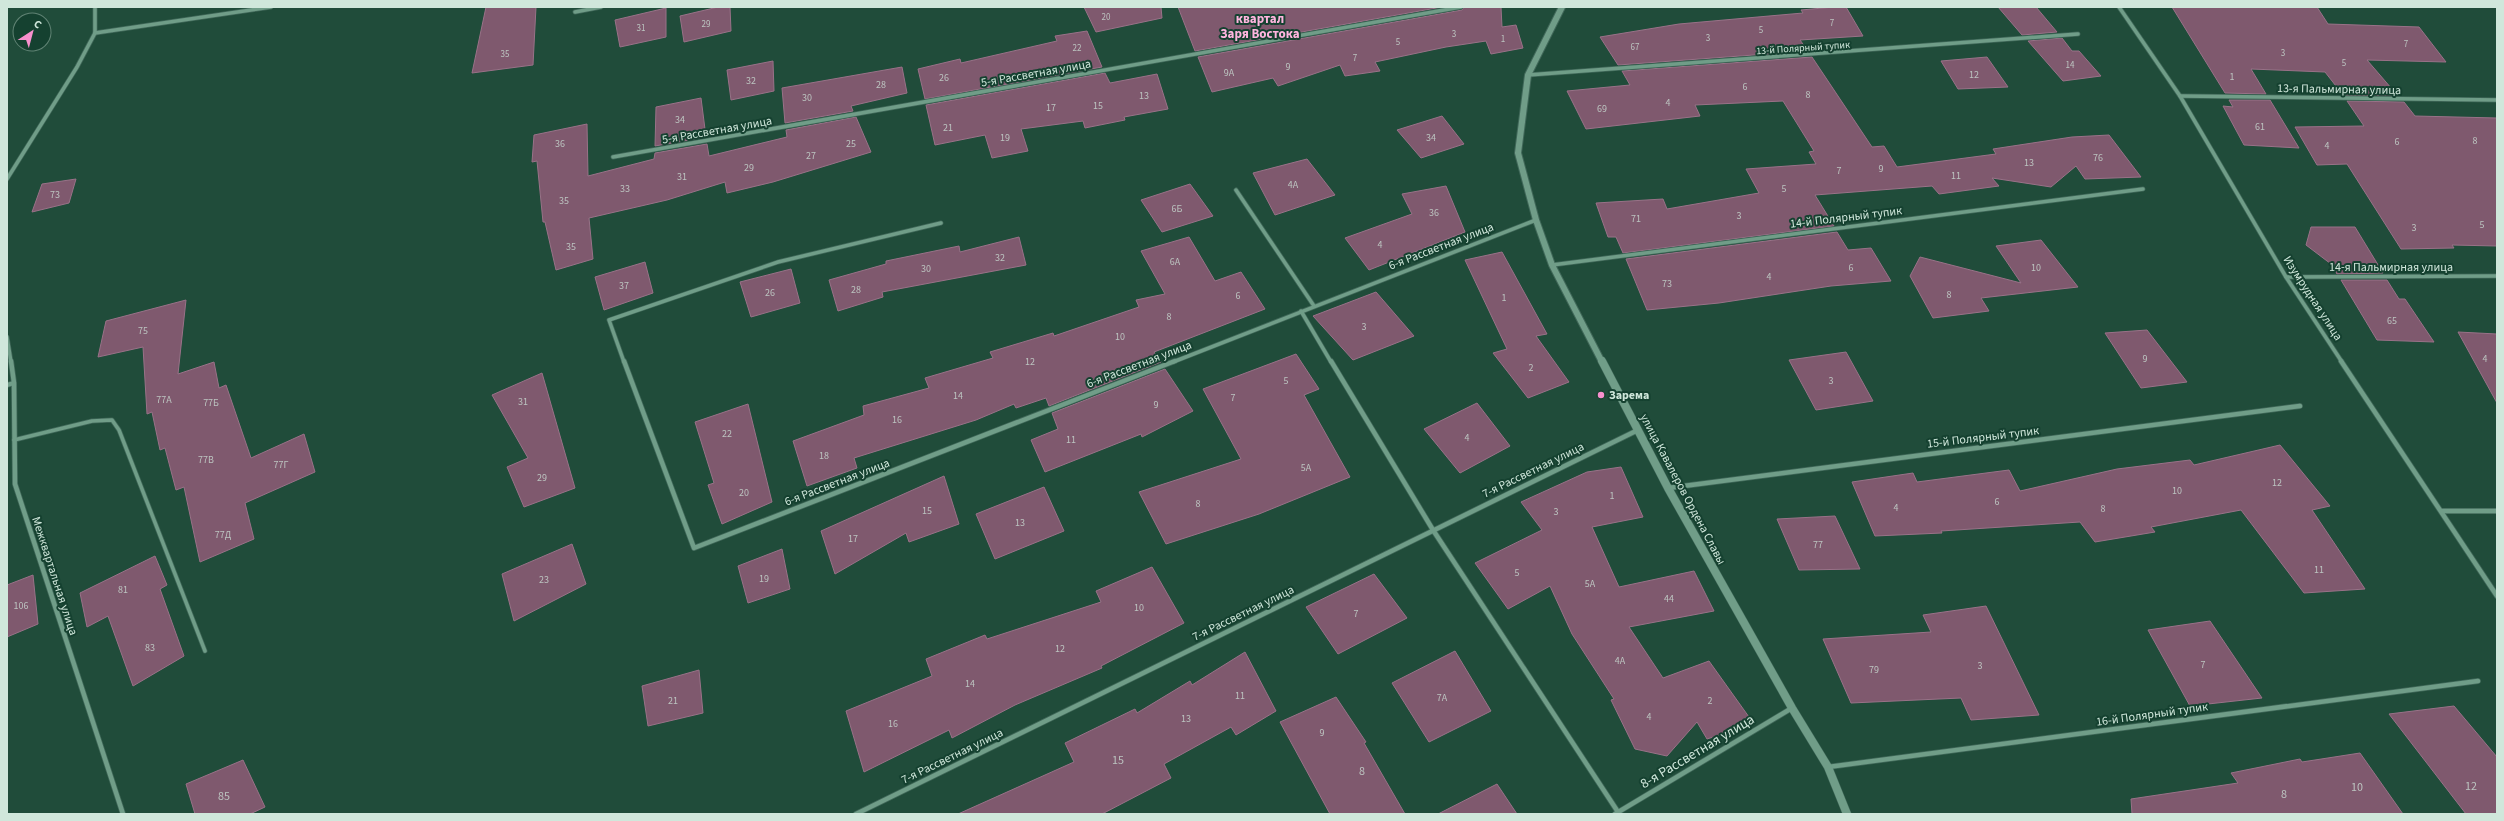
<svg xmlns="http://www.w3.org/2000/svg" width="2504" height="821" font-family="'Source Sans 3',sans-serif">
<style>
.building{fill:#7f596e;stroke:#997288}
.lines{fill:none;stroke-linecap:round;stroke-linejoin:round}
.service-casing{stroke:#406859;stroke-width:5}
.pedestrian-casing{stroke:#406859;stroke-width:5.5}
.minor-far1-casing{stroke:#406859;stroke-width:5}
.minor-casing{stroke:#406859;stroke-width:6}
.tertiary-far1-casing{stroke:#406859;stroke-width:8}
.tertiary-casing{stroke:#406859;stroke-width:9}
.service{stroke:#709d88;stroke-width:3.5}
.pedestrian{stroke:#709d88;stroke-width:4}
.minor-far1{stroke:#709d88;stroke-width:3.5}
.minor{stroke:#709d88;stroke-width:4.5}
.tertiary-far1{stroke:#709d88;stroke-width:6}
.tertiary{stroke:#709d88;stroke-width:8}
.poi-dot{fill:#f790cd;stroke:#154130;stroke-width:1.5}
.labels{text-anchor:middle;stroke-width:4;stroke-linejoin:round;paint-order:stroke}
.far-number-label{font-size:9px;fill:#bcc4c0}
.far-street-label{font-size:10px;fill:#d0e7db;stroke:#154130}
.number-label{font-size:10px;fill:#bcc4c0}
.street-label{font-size:12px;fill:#d0e7db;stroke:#154130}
.poi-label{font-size:12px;font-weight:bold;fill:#d0e7db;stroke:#154130;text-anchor:start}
.near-number-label{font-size:12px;fill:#bcc4c0}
.far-district-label{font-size:13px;font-weight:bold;fill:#ffb5df;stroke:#154130}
.near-street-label{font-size:14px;fill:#d0e7db;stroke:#154130}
</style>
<rect width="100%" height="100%" fill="#204c3a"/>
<!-- building -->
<g class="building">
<polygon points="486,7 536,7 533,65 472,73"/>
<polygon points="718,7 730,7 731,31 684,42 680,16"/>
<polygon points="1084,7 1161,7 1162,18 1096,32"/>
<polygon points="1178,7 1442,7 1195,51"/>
<polygon points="1464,7 1501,7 1502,27 1516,25 1523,48 1491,54 1486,41 1446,47 1375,62 1380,71 1345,76 1340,65 1278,86 1273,78 1212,92 1198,57 1462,10"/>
<polygon points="1834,7 1846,7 1863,36 1800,40 1808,51 1618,65 1600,37 1679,24 1803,13 1801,10"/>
<polygon points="1998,7 2036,7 2057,32 2022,35"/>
<polygon points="2172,7 2317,7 2328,24 2419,27 2446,62 2367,60 2398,96 2343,95 2325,72 2251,69 2266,94 2225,93"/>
<polygon points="666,8 666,37 620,47 615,20"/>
<polygon points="1087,31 1102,67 925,99 918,69 960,59 961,63 1057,41 1055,36"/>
<polygon points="2062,38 2072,51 2079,51 2101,76 2063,81 2028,41"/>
<polygon points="1812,57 1872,147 1884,146 1897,167 1996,154 1993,149 2072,137 2109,135 2141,177 2085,179 2076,166 2051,187 1992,178 1999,186 1939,194 1932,186 1815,195 1834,226 1623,253 1616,237 1608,237 1596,203 1663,199 1667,209 1759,193 1746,169 1816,164 1809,152 1814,151 1783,101 1695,105 1700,116 1586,129 1567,91 1630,85 1622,71"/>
<polygon points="1987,57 2008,87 1958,89 1941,61"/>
<polygon points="773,61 774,91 731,100 727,70"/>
<polygon points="902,67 907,93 851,106 853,111 785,123 782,88"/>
<polygon points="1105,73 1110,83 1157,74 1168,109 1124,117 1125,120 1085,128 1083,121 1021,129 1028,151 992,158 985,135 935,145 926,105"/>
<polygon points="701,98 706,137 655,146 656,107"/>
<polygon points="2229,100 2270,100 2299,148 2244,145 2223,106 2233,107"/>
<polygon points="2347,101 2404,102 2415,116 2497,118 2497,246 2452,245 2454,248 2401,249 2347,164 2317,165 2295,127 2364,126"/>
<polygon points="1442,116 1464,144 1421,158 1397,130"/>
<polygon points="856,117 871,152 773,182 727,193 725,182 667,200 589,218 593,259 556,270 545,222 543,222 537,161 532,162 534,135 587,124 588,176 654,159 655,153 707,144 709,156 787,137 786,130"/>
<polygon points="1307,159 1335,195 1275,215 1253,173"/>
<polygon points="76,179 69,203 32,212 42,184"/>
<polygon points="1190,184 1213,216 1162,232 1141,200"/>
<polygon points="1446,186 1465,232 1369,270 1345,238 1412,214 1402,194"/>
<polygon points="2311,227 2355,227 2383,273 2337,274 2331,264 2306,245"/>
<polygon points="1837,232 1848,250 1871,248 1891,281 1831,286 1719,303 1647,310 1626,259"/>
<polygon points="1019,237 1026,265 882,292 883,297 838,311 829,280 886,264 886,261 959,246 960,252"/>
<polygon points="1189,237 1215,281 1241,272 1265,309 1154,352 1161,362 1049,406 1046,398 1016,408 1014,404 976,420 854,458 857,468 807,486 793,441 864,415 863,406 929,388 925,378 993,358 990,352 1053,333 1054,336 1139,307 1136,300 1165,294 1141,251"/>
<polygon points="2041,240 2078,287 1981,298 1989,311 1933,318 1910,276 1920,257 2021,283 1996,246"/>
<polygon points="1502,252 1547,334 1536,336 1569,382 1528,398 1493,353 1507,349 1465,260"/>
<polygon points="645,262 653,293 604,310 595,277"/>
<polygon points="791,269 800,303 751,317 740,282"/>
<polygon points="2341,280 2387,280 2399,299 2405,299 2434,342 2377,340"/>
<polygon points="1376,292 1414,336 1353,360 1313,316"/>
<polygon points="186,300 178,374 214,362 219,388 226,385 251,458 304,434 315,472 245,503 254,539 200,562 184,487 176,490 165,448 160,450 152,412 147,414 143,347 98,357 106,321"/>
<polygon points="2147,330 2187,382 2141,388 2105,333"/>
<polygon points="2458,332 2497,334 2497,403"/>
<polygon points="1846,352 1873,401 1816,410 1789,360"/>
<polygon points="1296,354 1319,389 1304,395 1350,477 1259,514 1166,544 1139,492 1241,459 1203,389"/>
<polygon points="1165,369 1193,411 1142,437 1141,434 1045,472 1031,440 1058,429 1052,413"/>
<polygon points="542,373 575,488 524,507 507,467 528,458 492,395"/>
<polygon points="1477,403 1510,446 1460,473 1424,429"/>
<polygon points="748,404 772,502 722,524 708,485 714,483 695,422"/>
<polygon points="2280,445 2330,506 2312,510 2365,589 2304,593 2241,510 2151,527 2155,532 2095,542 2080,522 1941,531 1942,533 1875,536 1852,482 1913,473 1917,482 2009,470 2020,491 2117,469 2190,460 2194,465"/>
<polygon points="1621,467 1643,517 1592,527 1619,587 1694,571 1714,611 1629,627 1663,678 1709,661 1754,724 1707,739 1697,722 1667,756 1635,749 1611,700 1614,699 1572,634 1550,586 1508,609 1475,563 1542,530 1521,502 1587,472"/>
<polygon points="944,476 959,524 909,542 906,533 835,574 821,531"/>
<polygon points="1044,487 1064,531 995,559 976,514"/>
<polygon points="1835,516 1860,569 1799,570 1777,519"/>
<polygon points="572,544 586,584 514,621 502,574"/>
<polygon points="782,549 790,589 748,603 738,566"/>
<polygon points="155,556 167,585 160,589 184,656 133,686 108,616 87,627 80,593"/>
<polygon points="1152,567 1184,623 1101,666 1102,668 1015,705 952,738 949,730 864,772 846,711 932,676 926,659 985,635 987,639 1101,602 1096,591"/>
<polygon points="1374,574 1407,618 1338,654 1306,607"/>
<polygon points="33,575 38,624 7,637 7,585"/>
<polygon points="1986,606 2039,715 1971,720 1961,698 1851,703 1823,639 1931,632 1923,615"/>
<polygon points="2210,621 2262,698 2190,706 2148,630"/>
<polygon points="1455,651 1491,711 1429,742 1392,683"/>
<polygon points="1245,652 1276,711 1236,735 1231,727 1164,764 1171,778 1102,814 958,814 1074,762 1065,743 1135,709 1137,713 1190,681 1192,685"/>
<polygon points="699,670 703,713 648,726 642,686"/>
<polygon points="1336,697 1366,742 1364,743 1405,814 1330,814 1280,722"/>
<polygon points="2454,706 2497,757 2497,814 2466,814 2389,714"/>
<polygon points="2360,753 2403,814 2132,814 2131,799 2238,783 2231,773 2300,759 2302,762"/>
<polygon points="243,760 265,807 250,814 195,814 186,784"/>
<polygon points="1497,784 1517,814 1438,814"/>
</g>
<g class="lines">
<defs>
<polyline id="service" points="14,440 92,421 112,420 119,430 205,651"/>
<polyline id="pedestrian" points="7,385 14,383"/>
<g id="minor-far1">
<polyline points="2119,7 2180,96 2286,277 2342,362"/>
<polyline points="575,12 601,7"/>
<polyline points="95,33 271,7"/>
<polyline points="1528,75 2078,34"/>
<polyline points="2180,96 2497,100"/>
<polyline points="613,157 1461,7"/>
<polyline points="7,179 77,67 95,33 95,7"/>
<polyline points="1236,190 1314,306"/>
<polyline points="1552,265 2143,189"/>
<polyline points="2286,277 2497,276"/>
<polyline points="1301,311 1331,362"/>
<polyline points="7,337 11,362"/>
<polyline points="624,362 609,320 778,262 941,223"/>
<polyline points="1173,362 1536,220"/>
</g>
<g id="minor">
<polyline points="11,361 14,383 15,484 123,814"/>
<polyline points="624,361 694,548 1175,361"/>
<polyline points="1331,361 1433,530 1618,812"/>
<polyline points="2341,361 2497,596"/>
<polyline points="1668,488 2300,406"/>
<polyline points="2442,511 2497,511"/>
<polyline points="1828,767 2478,681"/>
<polyline points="856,814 1638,430"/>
<polyline points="1615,814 1792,708"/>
</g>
<polyline id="tertiary-far1" points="1562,7 1528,75 1518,153 1536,220 1552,265 1602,362"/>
<polyline id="tertiary" points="1602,361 1668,488 1792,708 1828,767 1847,814"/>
</defs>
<!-- service casing -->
<use href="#service" class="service-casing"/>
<!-- pedestrian casing -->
<use href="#pedestrian" class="pedestrian-casing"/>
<!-- minor-far1 casing -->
<use href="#minor-far1" class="minor-far1-casing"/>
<!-- minor casing -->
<use href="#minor" class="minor-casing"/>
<!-- tertiary-far1 casing -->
<use href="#tertiary-far1" class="tertiary-far1-casing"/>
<!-- tertiary casing -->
<use href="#tertiary" class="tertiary-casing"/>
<!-- service -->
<use href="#service" class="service"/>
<!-- pedestrian -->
<use href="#pedestrian" class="pedestrian"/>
<!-- minor-far1 -->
<use href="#minor-far1" class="minor-far1"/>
<!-- minor -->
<use href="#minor" class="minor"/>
<!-- tertiary-far1 -->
<use href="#tertiary-far1" class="tertiary-far1"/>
<!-- tertiary -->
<use href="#tertiary" class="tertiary"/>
</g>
<!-- markers -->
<circle class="poi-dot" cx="1601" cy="395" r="4"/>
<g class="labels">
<!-- far-number labels -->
<g class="far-number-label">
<text x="1106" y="20">20</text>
<text x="1832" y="26">7</text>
<text x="706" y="27">29</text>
<text x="641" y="31">31</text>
<text x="1761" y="33">5</text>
<text x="1454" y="37">3</text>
<text x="1708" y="41">3</text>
<text x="1503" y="42">1</text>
<text x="1398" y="45">5</text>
<text x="2406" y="47">7</text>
<text x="1635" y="50">67</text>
<text x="1077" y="51">22</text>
<text x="2283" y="56">3</text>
<text x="505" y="57">35</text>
<text x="1355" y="61">7</text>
<text x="2344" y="66">5</text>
<text x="2070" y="68">14</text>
</g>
<!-- far-street labels -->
<g class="far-street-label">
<text transform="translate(1803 47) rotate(-4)" y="4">13-й Полярный тупик</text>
</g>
<!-- number labels -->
<g class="number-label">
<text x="1288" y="70">9</text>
<text x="1229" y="76">9А</text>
<text x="1974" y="78">12</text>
<text x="2232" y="80">1</text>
<text x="944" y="81">26</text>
<text x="751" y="84">32</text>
<text x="881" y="88">28</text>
<text x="1745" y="90">6</text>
<text x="1808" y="98">8</text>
<text x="1144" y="99">13</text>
<text x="807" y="101">30</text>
<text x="1668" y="106">4</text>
<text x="1098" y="109">15</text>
<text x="1051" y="111">17</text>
<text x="1602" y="112">69</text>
<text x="680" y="123">34</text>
<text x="2260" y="130">61</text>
<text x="948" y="131">21</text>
<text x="1005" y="141">19</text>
<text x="1431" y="141">34</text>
<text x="2475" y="144">8</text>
<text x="2397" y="145">6</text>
<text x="560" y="147">36</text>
<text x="851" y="147">25</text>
<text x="2327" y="149">4</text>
<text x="811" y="159">27</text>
<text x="2098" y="161">76</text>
<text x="2029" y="166">13</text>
<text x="749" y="171">29</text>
<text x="1881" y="172">9</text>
<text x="1839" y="174">7</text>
<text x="1956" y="179">11</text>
<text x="682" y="180">31</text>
<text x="1293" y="188">4А</text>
<text x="625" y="192">33</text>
<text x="1784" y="192">5</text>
<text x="55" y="198">73</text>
<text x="564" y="204">35</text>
<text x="1177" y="212">6Б</text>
<text x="1434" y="216">36</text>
<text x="1739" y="219">3</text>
<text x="1636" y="222">71</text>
<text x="2482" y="228">5</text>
<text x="2414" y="231">3</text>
<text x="1380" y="248">4</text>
<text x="571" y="250">35</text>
<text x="1000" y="261">32</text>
<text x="1175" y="265">6А</text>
<text x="1851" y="271">6</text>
<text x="2036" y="271">10</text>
<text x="926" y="272">30</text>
<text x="1769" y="280">4</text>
<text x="1667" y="287">73</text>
<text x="624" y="289">37</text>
<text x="856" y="293">28</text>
<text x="770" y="296">26</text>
<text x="1949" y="298">8</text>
<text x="1238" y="299">6</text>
<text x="1504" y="301">1</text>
<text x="1169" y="320">8</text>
<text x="2392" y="324">65</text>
<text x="1364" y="330">3</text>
<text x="143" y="334">75</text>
<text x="1120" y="340">10</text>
<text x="2145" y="362">9</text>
<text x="2485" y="362">4</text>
<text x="1030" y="365">12</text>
<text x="1531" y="371">2</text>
<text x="1286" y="384">5</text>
<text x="1831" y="384">3</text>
<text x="958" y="399">14</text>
<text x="1233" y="401">7</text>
<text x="164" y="403">77А</text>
<text x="523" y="405">31</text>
<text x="211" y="406">77Б</text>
<text x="1156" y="408">9</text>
<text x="897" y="423">16</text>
<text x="727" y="437">22</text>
<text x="1467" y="441">4</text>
<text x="1071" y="443">11</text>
<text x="824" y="459">18</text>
<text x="206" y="463">77В</text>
<text x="281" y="468">77Г</text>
<text x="1306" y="471">5А</text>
<text x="542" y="481">29</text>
<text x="2277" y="486">12</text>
<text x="2177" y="494">10</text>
<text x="744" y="496">20</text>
<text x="1612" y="499">1</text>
<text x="1997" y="505">6</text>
<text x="1198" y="507">8</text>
<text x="1896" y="511">4</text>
<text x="2103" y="512">8</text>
<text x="927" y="514">15</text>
<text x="1556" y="515">3</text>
<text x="1020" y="526">13</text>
<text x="223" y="538">77Д</text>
<text x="853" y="542">17</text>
<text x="1818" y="548">77</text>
<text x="2319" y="573">11</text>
<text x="1517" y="576">5</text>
<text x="764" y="582">19</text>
<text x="544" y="583">23</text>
<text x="1590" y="587">5А</text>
<text x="123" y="593">81</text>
<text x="1669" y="602">44</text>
<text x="21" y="609">106</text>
<text x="1139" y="611">10</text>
<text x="1356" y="617">7</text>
<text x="150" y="651">83</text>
<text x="1060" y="652">12</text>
<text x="1620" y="664">4А</text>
<text x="2203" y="668">7</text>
<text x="1980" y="669">3</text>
<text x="1874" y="673">79</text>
<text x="970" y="687">14</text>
<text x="1240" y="699">11</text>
<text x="1442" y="701">7А</text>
<text x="673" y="704">21</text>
<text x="1710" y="704">2</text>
<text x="1649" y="720">4</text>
<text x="1186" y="722">13</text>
<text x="893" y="727">16</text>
<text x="1322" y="736">9</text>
</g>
<!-- street labels -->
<g class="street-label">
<text transform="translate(1036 73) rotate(-10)" y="4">5-я Рассветная улица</text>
<text transform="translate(2339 89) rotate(1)" y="4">13-я Пальмирная улица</text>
<text transform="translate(717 130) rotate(-10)" y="4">5-я Рассветная улица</text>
<text transform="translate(1846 217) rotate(-7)" y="4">14-й Полярный тупик</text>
<text transform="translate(1441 246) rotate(-21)" y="4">6-я Рассветная улица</text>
<text x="2391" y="271">14-я Пальмирная улица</text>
<text transform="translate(2313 298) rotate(57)" y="4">Изумрудная улица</text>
<text transform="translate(1139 364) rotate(-21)" y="4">6-я Рассветная улица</text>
<text transform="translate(1983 437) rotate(-7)" y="4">15-й Полярный тупик</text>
<text transform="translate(1533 470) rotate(-26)" y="4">7-я Рассветная улица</text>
<text transform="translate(837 482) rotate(-21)" y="4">6-я Рассветная улица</text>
<text transform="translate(1683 489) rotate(62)" y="4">улица Кавалеров Ордена Славы</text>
<text transform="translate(55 576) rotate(72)" y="4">Межквартальная улица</text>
<text transform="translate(1243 613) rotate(-26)" y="4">7-я Рассветная улица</text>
<text transform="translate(2152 714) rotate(-8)" y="4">16-й Полярный тупик</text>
<text transform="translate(952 756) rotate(-26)" y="4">7-я Рассветная улица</text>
</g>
<!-- poi labels -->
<g class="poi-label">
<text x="1609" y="399">Зарема</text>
</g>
<!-- near-number labels -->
<g class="near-number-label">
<text x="1118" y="764">15</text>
<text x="1362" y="775">8</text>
<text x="2471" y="790">12</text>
<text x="2357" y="791">10</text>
<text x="2284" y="798">8</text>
<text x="224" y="800">85</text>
</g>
<!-- far-district labels -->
<g class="far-district-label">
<text x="1260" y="23">квартал<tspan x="1260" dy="15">Заря Востока</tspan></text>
</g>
<!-- near-street labels -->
<g class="near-street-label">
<text transform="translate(1697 751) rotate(-31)" y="5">8-я Рассветная улица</text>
</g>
</g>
<!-- border -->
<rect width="2504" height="821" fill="none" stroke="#d0e7db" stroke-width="16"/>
<!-- north arrow -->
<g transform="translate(32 32) rotate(36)"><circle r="19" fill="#154130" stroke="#608374"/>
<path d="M0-3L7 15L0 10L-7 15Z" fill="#f790cd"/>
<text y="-6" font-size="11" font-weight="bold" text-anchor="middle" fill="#d0e7db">С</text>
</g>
</svg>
